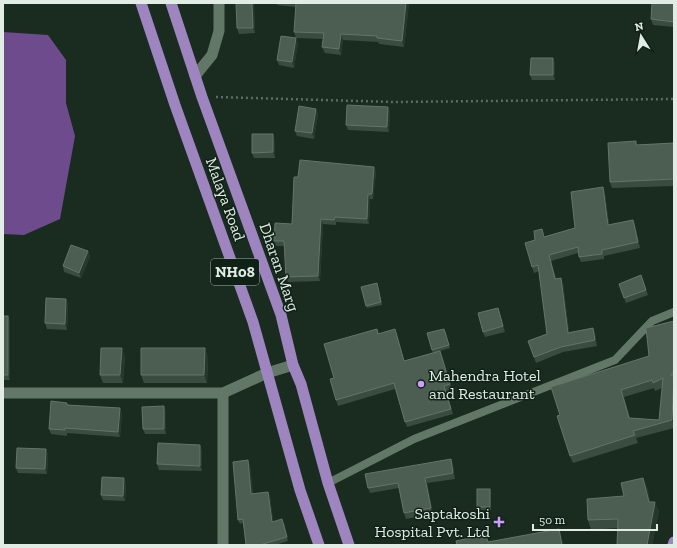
<svg xmlns="http://www.w3.org/2000/svg" width="677" height="548" font-family="'Zilla Slab',serif">
<style>
.water{fill:#6d4b8d}
.lines{fill:none;stroke-linecap:round;stroke-linejoin:round}
.path{stroke:#5c6c62;stroke-width:2.5;stroke-dasharray:2 3;stroke-linecap:butt}
.service{stroke:#637769;stroke-width:8}
.minor{stroke:#637769;stroke-width:11}
.tertiary{stroke:#637769;stroke-width:11}
.primary{stroke:#9e85c0;stroke-width:11}
.wall{fill:#3a4c40;fill-rule:evenodd}
.shaded-wall{fill:#26382c}
.building{fill:#4c5d52;stroke:#637469;fill-rule:evenodd}
.poi-dot{fill:#d09dff;stroke:#102217;stroke-width:1.5}
.labels{text-anchor:middle;stroke-width:3;stroke-linejoin:round;paint-order:stroke}
.shield{fill:#102217;stroke:#a2afa6;stroke-width:1}
.shield-label{font-size:15px;font-weight:bold;fill:#e0ece4}
.street-label{font-size:16px;fill:#e0ece4;stroke:#102217}
.poi-label{font-size:16px;fill:#e0ece4;stroke:#102217;text-anchor:start}
</style>
<rect width="100%" height="100%" fill="#1a2c20"/>
<!-- water -->
<polygon class="water" points="3,32 48,35 66,60 66,103 75,136 60,219 24,235 3,234"/>
<g class="lines">
<!-- path -->
<polyline class="path" points="216,97 395,102 674,99"/>
<!-- service -->
<polyline class="service" points="328,483 414,439 615,360 652,321 674,312"/>
<!-- minor -->
<g class="minor">
<polyline points="3,393 223,393 267,373 293,365"/>
<polyline points="223,393 223,545"/>
</g>
<!-- tertiary -->
<polyline class="tertiary" points="195,76 212,55 219,31 219,3"/>
<!-- primary -->
<g class="primary">
<polyline points="141,3 175,105 253,322 300,490 319,545"/>
<polyline points="171,3 202,97 281,315 293,365 301,384 328,483 349,545"/>
<polyline points="673,545 674,542"/>
</g>
</g>
<!-- wall -->
<g class="wall">
<polygon points="254,3 255,33 239,34 237,28"/>
<polygon points="276,3 409,3 404,47 379,44 378,42 343,40 341,55 325,53 322,47 323,39 296,38 294,32 296,7 277,5"/>
<polygon points="674,3 674,27 653,25 651,19"/>
<polygon points="298,43 294,68 279,65 277,60"/>
<polygon points="553,58 555,64 555,80 532,80 530,75"/>
<polygon points="388,107 390,112 389,132 348,130 346,125"/>
<polygon points="316,109 318,114 314,139 297,136 295,131"/>
<polygon points="275,139 275,158 254,158 252,153"/>
<polygon points="636,141 637,145 674,143 674,186 612,188 610,182"/>
<polygon points="374,167 376,172 373,199 370,199 369,224 336,222 336,225 323,224 320,281 288,282 286,277 285,246 276,246 274,241 292,224 298,177"/>
<polygon points="603,187 605,193 609,225 633,220 635,225 640,248 604,256 604,259 581,262 579,257 578,253 551,261 556,278 563,283 569,332 593,328 595,334 597,346 563,352 536,363 528,341 547,334 539,271 534,273 532,267 544,237 575,228"/>
<polygon points="88,251 90,257 81,278 64,272 63,266"/>
<polygon points="641,275 648,295 626,303 619,284"/>
<polygon points="378,286 382,305 367,308 366,306"/>
<polygon points="68,304 67,330 47,329 45,323"/>
<polygon points="500,314 505,332 485,337 483,332"/>
<polygon points="3,316 8,316 10,322 10,380 3,380"/>
<path d="M674,321V428L636,438L638,443L573,463L570,456L560,415L649,356ZM654,388L655,391L662,388L659,420L630,418L624,397Z"/>
<polygon points="377,329 379,334 395,329 404,361 440,351 452,389 446,391 453,414 407,427 395,389 338,406 336,400 334,378"/>
<polygon points="445,331 450,348 433,353 432,350"/>
<polygon points="125,356 123,383 103,383 100,375"/>
<polygon points="208,356 207,383 144,383 141,375"/>
<polygon points="68,405 122,413 120,437 67,433 67,436 51,434 49,429"/>
<polygon points="164,406 166,412 166,434 145,434 143,429"/>
<polygon points="46,449 48,455 47,474 18,473 16,468"/>
<polygon points="202,450 202,471 159,470 157,464"/>
<polygon points="451,459 453,465 455,479 427,483 433,514 406,519 404,513 399,488 370,493 368,488"/>
<polygon points="250,465 253,494 268,492 270,496 273,521 284,523 288,541 275,545 246,545 243,523 240,524 238,520"/>
<polygon points="126,483 125,501 103,500 101,495"/>
<polygon points="647,487 650,502 659,511 652,545 617,545 618,528 591,530 588,520 624,496"/>
<polygon points="491,492 491,510 478,510 477,507"/>
</g>
<!-- shaded-wall -->
<g class="shaded-wall">
<polygon points="252,3 254,3 255,33 253,28"/>
<polygon points="406,3 409,3 404,47 402,41"/>
<polygon points="341,34 343,40 341,55 339,49"/>
<polygon points="296,38 298,43 294,68 292,62"/>
<polygon points="553,58 555,64 555,80 553,75"/>
<polygon points="388,107 390,112 389,132 387,127"/>
<polygon points="316,109 318,114 314,139 312,133"/>
<polygon points="273,134 275,139 275,158 273,152"/>
<polygon points="374,167 376,172 373,199 372,194"/>
<polygon points="603,187 605,193 610,231 608,225"/>
<polygon points="368,194 370,199 369,224 367,219"/>
<polygon points="321,219 323,224 320,281 318,276"/>
<polygon points="633,220 635,225 640,248 638,242"/>
<polygon points="88,251 90,257 81,278 79,273"/>
<polygon points="561,278 563,283 570,338 568,333"/>
<polygon points="66,299 68,304 67,330 65,324"/>
<polygon points="8,316 10,322 10,380 8,375"/>
<polygon points="593,328 595,334 597,346 595,340"/>
<polygon points="395,329 397,335 406,367 404,361"/>
<polygon points="122,348 125,356 123,383 120,375"/>
<polygon points="205,348 208,356 207,383 204,375"/>
<polygon points="674,375 674,425 672,420"/>
<polygon points="164,406 166,412 166,434 164,429"/>
<polygon points="120,408 122,413 120,437 118,432"/>
<polygon points="200,445 202,450 202,471 200,466"/>
<polygon points="46,449 48,455 47,474 45,469"/>
<polygon points="451,459 453,465 455,479 453,473"/>
<polygon points="248,460 250,465 253,498 251,494"/>
<polygon points="124,478 126,483 125,501 123,496"/>
<polygon points="425,478 427,483 433,514 431,508"/>
<polygon points="643,478 647,487 653,511 649,502"/>
<polygon points="490,489 491,492 491,510 490,507"/>
<polygon points="268,492 270,496 274,526 272,522"/>
<polygon points="655,502 659,511 652,545 647,545"/>
<polygon points="559,529 562,538 564,545 562,545"/>
</g>
<!-- building -->
<g class="building">
<polygon points="236,3 252,3 253,28 237,28"/>
<polygon points="296,3 406,3 402,41 377,38 377,36 341,34 339,49 322,47 324,33 294,32"/>
<polygon points="652,3 674,3 674,22 651,19"/>
<polygon points="281,36 296,38 292,62 277,60"/>
<polygon points="531,58 553,58 553,75 530,75"/>
<polygon points="347,105 388,107 387,127 346,125"/>
<polygon points="299,106 316,109 312,133 295,131"/>
<polygon points="252,134 273,134 273,152 252,153"/>
<polygon points="636,141 636,145 674,143 674,179 610,182 608,143"/>
<polygon points="300,160 374,167 372,194 368,194 367,219 335,217 334,220 321,219 318,276 286,277 284,241 274,241 275,223 292,224 294,177 298,177"/>
<polygon points="603,187 608,225 633,220 638,242 602,250 602,254 579,257 578,247 549,255 555,279 561,278 568,333 593,328 595,340 561,347 534,357 528,341 547,334 538,265 532,267 525,243 535,240 534,231 542,229 544,237 575,228 571,192"/>
<polygon points="71,245 88,251 79,273 63,266"/>
<polygon points="641,275 646,290 624,298 619,284"/>
<polygon points="377,283 381,302 366,306 361,287"/>
<polygon points="46,298 66,299 65,324 45,323"/>
<polygon points="498,308 503,326 483,332 478,313"/>
<rect x="3" y="316" width="5" height="59"/>
<path d="M674,321V363L673,373L670,375H674L672,420L633,431L635,435L570,456L557,416L560,415L551,387L649,356L646,328ZM663,378L659,420L629,418L621,390L652,380L653,383Z"/>
<polygon points="377,329 378,334 395,329 404,361 440,351 450,384 444,386 451,409 405,422 394,383 336,400 330,379 334,378 324,344"/>
<polygon points="444,329 449,345 432,350 427,333"/>
<polygon points="101,348 122,348 120,375 100,375"/>
<polygon points="141,348 205,348 204,375 141,375"/>
<polygon points="51,401 67,403 67,405 120,408 118,432 65,428 65,430 49,429"/>
<polygon points="164,406 164,429 143,429 142,407"/>
<polygon points="158,443 200,445 200,466 157,464"/>
<polygon points="17,448 46,449 45,469 16,468"/>
<polygon points="451,459 453,473 425,478 431,508 404,513 398,483 368,488 365,474"/>
<polygon points="248,460 251,494 268,492 272,522 282,519 287,537 263,544 263,545 246,545 243,519 238,520 233,462"/>
<polygon points="102,477 124,478 123,496 101,495"/>
<polygon points="643,478 649,502 655,502 647,545 617,545 618,519 588,520 587,499 624,496 621,483"/>
<rect x="477" y="489" width="13" height="18"/>
<polygon points="559,529 562,545 457,545 456,541 486,535 488,542"/>
</g>
<!-- markers -->
<g class="poi-dot">
<circle cx="421" cy="384" r="4"/>
<path d="M497 516h4v4h4v4h-4v4h-4v-4h-4v-4h4z"/>
</g>
<g class="labels">
<!-- shield labels -->
<rect class="shield" x="211" y="259" width="48" height="26" rx="3"/>
<g class="shield-label">
<text x="235" y="277">NH08</text>
</g>
<!-- street labels -->
<g class="street-label">
<text transform="translate(226 199) rotate(70)" y="6">Malaya Road</text>
<text transform="translate(280 267) rotate(71)" y="6">Dharan Marg</text>
</g>
<!-- poi labels -->
<g class="poi-label">
<text x="429" y="381">Mahendra Hotel<tspan x="429" dy="18">and Restaurant</tspan></text>
<text x="490" y="519" text-anchor="end">Saptakoshi<tspan x="490" dy="18">Hospital Pvt. Ltd</tspan></text>
</g>
</g>
<!-- border -->
<rect width="677" height="548" fill="none" stroke="#e0ece4" stroke-width="8"/>
<!-- north arrow -->
<g transform="translate(641 36) rotate(349)" stroke="#102217" stroke-width="3" paint-order="stroke">
<path d="M0-3L7 15L0 10L-7 15Z" fill="#e0ece4"/>
<text y="-6" font-size="11" font-weight="bold" text-anchor="middle" fill="#e0ece4">N</text>
</g>
<!-- scale -->
<path d="M533 524v6h124v-6" fill="none" stroke="#e0ece4" stroke-width="2"/>
<text x="539" y="524" font-size="12" fill="#e0ece4" stroke="#102217" stroke-width="3" paint-order="stroke">50 m</text>
</svg>
